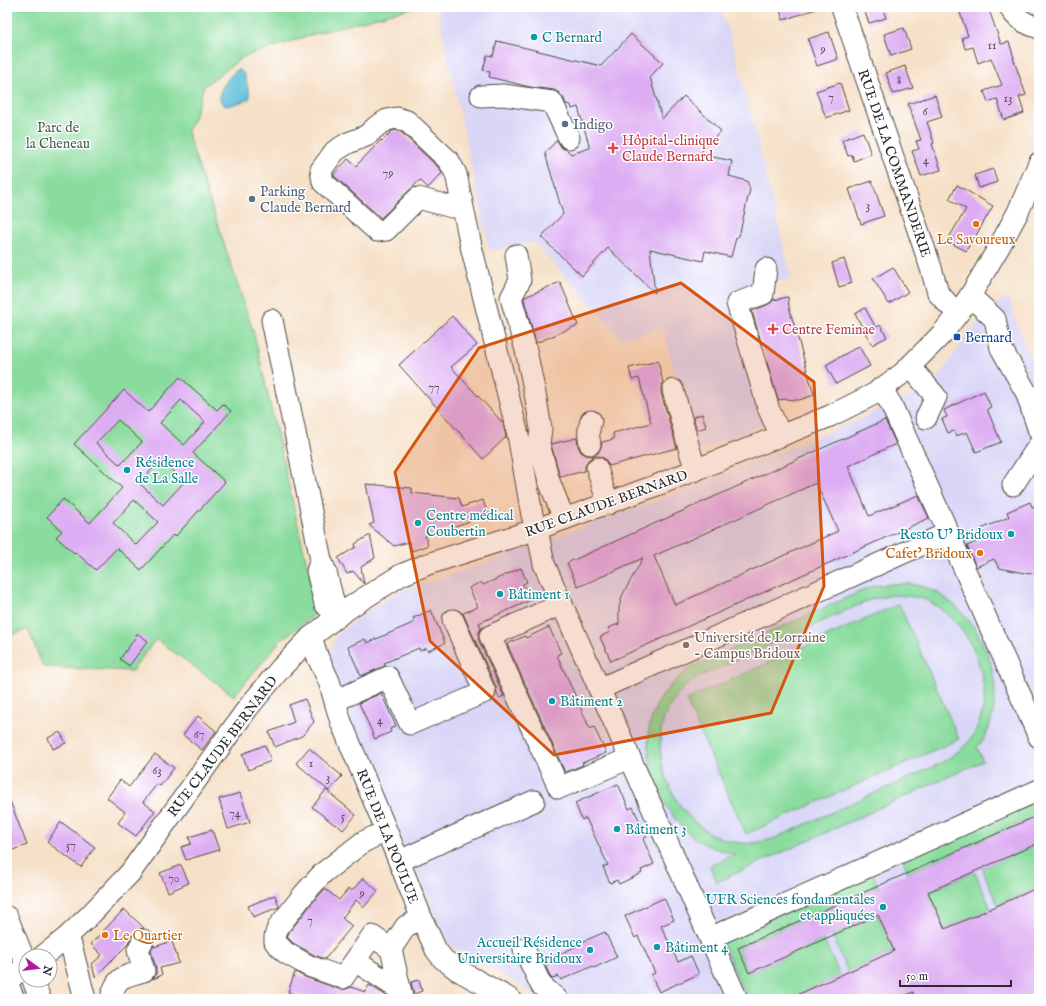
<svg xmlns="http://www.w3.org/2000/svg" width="1046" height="1006" font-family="'IM FELL English',serif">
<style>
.built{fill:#d9d6f7}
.green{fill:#89dc9e;stroke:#5a8464;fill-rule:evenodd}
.water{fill:#5dc0db;stroke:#447683}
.building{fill:#ddadf3;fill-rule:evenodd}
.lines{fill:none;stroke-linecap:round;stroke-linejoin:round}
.minor-casing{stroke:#494642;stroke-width:23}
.minor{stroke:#fff;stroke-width:21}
.marked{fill:#d5540f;fill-opacity:0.2;stroke:#d5540f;stroke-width:3;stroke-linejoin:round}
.culture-dot{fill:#0f9aa8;stroke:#fff;stroke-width:1.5}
.service-dot{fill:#5c6f8a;stroke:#fff;stroke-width:1.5}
.health-dot{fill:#e0444e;stroke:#fff;stroke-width:1.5}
.food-dot{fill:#e8710a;stroke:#fff;stroke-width:1.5}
.transit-dot{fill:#1a4fb4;stroke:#fff;stroke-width:1.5}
.education-dot{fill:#8d6e63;stroke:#fff;stroke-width:1.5}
.labels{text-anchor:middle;stroke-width:3;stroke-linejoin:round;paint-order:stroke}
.number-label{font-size:12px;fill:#584c5d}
.culture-label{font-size:14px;fill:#0d838f;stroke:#fff;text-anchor:start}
.service-label{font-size:14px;fill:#4e5e75;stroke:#fff;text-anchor:start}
.park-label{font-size:14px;fill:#47604e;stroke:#fff}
.health-label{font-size:14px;fill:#be3a42;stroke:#fff;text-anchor:start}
.street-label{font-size:14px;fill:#2b2b2b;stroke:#fff}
.food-label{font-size:14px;fill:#c56008;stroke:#fff}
.transit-label{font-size:14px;fill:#164399;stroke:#fff;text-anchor:start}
.education-label{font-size:14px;fill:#785e54;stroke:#fff;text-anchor:start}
</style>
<rect width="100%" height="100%" fill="#fff"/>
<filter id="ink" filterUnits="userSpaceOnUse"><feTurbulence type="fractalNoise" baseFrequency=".025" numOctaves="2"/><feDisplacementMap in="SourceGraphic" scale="8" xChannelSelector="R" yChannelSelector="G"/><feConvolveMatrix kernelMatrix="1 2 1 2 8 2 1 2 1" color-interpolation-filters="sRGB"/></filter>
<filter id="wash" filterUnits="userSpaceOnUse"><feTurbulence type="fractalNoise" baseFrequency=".012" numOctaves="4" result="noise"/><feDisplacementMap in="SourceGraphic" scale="16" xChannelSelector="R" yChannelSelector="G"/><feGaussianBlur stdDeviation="0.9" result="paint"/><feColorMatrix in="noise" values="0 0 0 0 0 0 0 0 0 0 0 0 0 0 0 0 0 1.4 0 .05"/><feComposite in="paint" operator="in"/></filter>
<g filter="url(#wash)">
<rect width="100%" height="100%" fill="#f6e0c7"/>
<!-- built -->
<g class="built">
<polygon points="437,7 720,7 736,55 791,277 730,300 765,424 695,452 663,328 621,339 582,294 533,242 490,251"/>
<polygon points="1008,297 1039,386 1039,999 540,999 527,989 448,943 358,742 329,654 337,635 364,614 400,591 471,568 668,496 849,424 891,404 925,391 935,381 986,311"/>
</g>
<!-- green -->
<g class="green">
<polygon points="7,7 415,7 314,34 243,57 204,86 194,118 187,132 254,334 318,612 281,640 234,696 156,639 132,671 43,667 28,629 7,637"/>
<path d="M892,584C898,584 904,583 910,584C924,586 939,592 949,601C984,627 1005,681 990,724C989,729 986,736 983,740C981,743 979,745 977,747L983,761L717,882L710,866L735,854C720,851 705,846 693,837C675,822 663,804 656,782C638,734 651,694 694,666L873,586ZM893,595C904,596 915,596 926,600C942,607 963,628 971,644C978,658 985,681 984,697C984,710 979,726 972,737C964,749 951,757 939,764L773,839C767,840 761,842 755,843C743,845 727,841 716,836C712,835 708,832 705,830C671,808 649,752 666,714C670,705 679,692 686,686C690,682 696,679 701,676L872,599Z"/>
<polygon points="899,604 959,739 746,834 686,700"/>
<polygon points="1039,798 1039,815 908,873 902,857"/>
<polygon points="1039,843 1039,887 998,905 982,868"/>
<polygon points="872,872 878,886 738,948 749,973 824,940 840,976 788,999 747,999 723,944 725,940"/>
<polygon points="975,872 991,909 945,929 928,892"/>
<polygon points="878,915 894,951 848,972 832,935"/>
<polygon points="913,992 916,999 898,999"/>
</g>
<!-- water -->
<path class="water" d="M239,69L244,74L250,95L249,99L247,100L228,106L223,105L219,97C221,87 230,74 239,69Z"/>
<g id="blocks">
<!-- building -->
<g class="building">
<polygon points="779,7 816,7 816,9 783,20"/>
<polygon points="863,7 882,7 886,18 869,23"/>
<polygon points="958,7 988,7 1001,44 1009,42 1014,58 1013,58 1026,95 1019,97 1024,113 1004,120 997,99 988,102 984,91 1002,85 991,58 978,63 973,47 965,49 962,38 968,36"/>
<polygon points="904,28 911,49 891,56 884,34"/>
<polygon points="829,32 838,59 817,66 808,39"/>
<polygon points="631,34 663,63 650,77 662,119 684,96 721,131 699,154 732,161 729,176 747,181 750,189 739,236 736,238 731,257 705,251 703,261 650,249 655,293 608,248 582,276 541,237 563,214 545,153 557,140 562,148 567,150 571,154 590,148 578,107 572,109 571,105 566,104 563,97 559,93 554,90 530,87 489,77 490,72 483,70 487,55 493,56 497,41 601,66"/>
<polygon points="905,66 913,88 893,94 886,73"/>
<polygon points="840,83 849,110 826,118 816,91"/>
<polygon points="935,95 942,117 927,122 934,143 932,144 941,170 921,176 912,151 919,149 916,141 921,140 908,104"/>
<polygon points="396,130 401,132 439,168 442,173 428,188 420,180 381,218 334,176 334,174 348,159 356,166 381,140 382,141 392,131"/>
<polygon points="863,132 871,154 854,161 852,155 848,156 842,140"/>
<polygon points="993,169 997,182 979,188 975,175"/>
<polygon points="872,181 884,216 861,224 849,189"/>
<polygon points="957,185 993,206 971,244 970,244 966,251 947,241 966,209 949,199"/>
<polygon points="844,259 852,283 839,287 832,263"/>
<polygon points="893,267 908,292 889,304 873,279"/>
<polygon points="560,282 578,325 536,343 524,299 525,297"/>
<polygon points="788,297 789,307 814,395 799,400 794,400 786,399 778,400 752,311 767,305 772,302 774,299 774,300"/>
<polygon points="865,308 876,328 880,325 887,337 872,345 855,314"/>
<polygon points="452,316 477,345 451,367 503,423 506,437 483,459 399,365"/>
<polygon points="859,346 870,366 836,384 826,365"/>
<polygon points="658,361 663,383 661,387 661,393 677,448 609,466 605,459 599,456 594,456 588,460 585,466 585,471 560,477 551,444 577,438 578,446 581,452 586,455 592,456 598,453 601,447 602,442 614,439 613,433 651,423 639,378 632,380 629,368"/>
<path d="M180,377L217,410L223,404L231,411L193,453L225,482L175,537L173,535L141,570L117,548L96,570L75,552L74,553L56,537L62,531L47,517L63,499L90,523L122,488L74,444L124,390L148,412ZM181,400L205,422L184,445L160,423ZM118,420L142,442L120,465L96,443ZM161,460L184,482L163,505L139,483ZM134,500L158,522L136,545L113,523Z"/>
<polygon points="984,391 991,407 987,409 1001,442 976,452 967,432 956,436 954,431 948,433 942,419 947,417 944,410"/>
<polygon points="702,414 706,427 697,430 693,417"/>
<path d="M885,420L896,444L848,466L869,516L918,495L929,518L611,661L600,637L610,632L608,628L619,624V608L622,596L643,558L578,587L567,563ZM816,483L838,531L675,605L654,556Z"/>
<polygon points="366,484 412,488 412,493 459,498 462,507 483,500 488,515 425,536 428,545 412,551 409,542 394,546 369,525 374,523"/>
<polygon points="1030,502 1032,507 1039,504 1039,570 1030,574 999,568 994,559 976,567 967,546 985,538 981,529 1009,517 1007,512"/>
<polygon points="370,535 375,558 361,567 364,584 353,571 347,574 338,558 356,547 355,544"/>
<polygon points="521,568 527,582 523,584 531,600 479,623 481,628 478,634 479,641 504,696 499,698 497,693 496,687 463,613 478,607 469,588 481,582 483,585"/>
<polygon points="431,610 445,643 428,651 426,648 420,651 419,648 384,663 385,666 361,676 348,647 365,639 367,643 415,622 413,618"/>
<polygon points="549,627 561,653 557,655 574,693 590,729 594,727 606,753 582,763 583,765 565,772 507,644 525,636 526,638"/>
<polygon points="138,634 148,641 129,666 120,659"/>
<polygon points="381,693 396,726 390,729 391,732 375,739 359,703"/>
<polygon points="305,699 314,722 302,736 275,747 269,732 294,722 289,705"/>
<polygon points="198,716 216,731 202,750 183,735"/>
<polygon points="60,732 66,743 53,749 48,738"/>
<polygon points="265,745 271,761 248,770 242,754"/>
<polygon points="309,748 342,776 329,791 296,763"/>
<polygon points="155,754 174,768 160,786 157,784 143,802 155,811 136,836 118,823 125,812 107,798 120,780 129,787"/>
<polygon points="618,784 629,809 633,807 647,837 643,839 654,864 641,870 642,873 619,884 617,880 610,883 603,867 608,865 586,818 582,820 575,803"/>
<polygon points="326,790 356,815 343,830 336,824 335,825 312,807"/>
<polygon points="240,793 250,822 228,829 219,799"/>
<polygon points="8,796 27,845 7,852 7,797"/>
<polygon points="1039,815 1039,843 928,892 945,929 1039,887 1039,999 916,999 913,992 898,999 788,999 894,951 878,915 749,973 738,948"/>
<polygon points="61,822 95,847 81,867 47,842"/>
<polygon points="212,830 219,850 186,860 181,847 191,844 189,837"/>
<polygon points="181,865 189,883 168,892 160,873"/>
<polygon points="363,878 378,891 364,907 356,900 342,918 352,926 325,959 314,955 293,943 287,937 289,932 313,902 325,889 339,900 349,888 352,891"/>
<polygon points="275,895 279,906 279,907 253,917 248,906"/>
<polygon points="664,898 674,920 661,926 678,962 691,956 699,974 659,992 651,975 655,973 638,936 635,938 625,916"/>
<polygon points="124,909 144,928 136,930 132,935 127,945 95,977 92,964 102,955 91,944"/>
<polygon points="605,932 617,957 594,968 593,966 561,980 558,976 552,979 551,978 545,965 553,962 551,958 583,943 582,942"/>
<polygon points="172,941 179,963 160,968 162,975 153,979 156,974 156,968 151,951 154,945 154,947"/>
<polygon points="295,972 305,977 339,989 346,989 351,987 365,992 369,985 390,998 390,999 307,999 288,992"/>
<polygon points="419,980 422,991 414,994 411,982"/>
</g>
</g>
</g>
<g filter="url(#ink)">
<use href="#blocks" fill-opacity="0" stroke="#494642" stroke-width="1"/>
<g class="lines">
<defs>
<g id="minor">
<polyline points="842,7 931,268 938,293 949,305 959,312"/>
<path d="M1010,7C1015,19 1027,24 1039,28"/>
<polyline points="481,96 503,95 552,102 569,138"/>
<polyline points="462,206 452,207 418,198 386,230 377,231 323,182 321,170 335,151 348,143 366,136 377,126 387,120 397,118 407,121 449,161 456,174 471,246 518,435 532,515 537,529 544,564 737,999"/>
<polyline points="516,255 520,280 511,298 526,350 536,399 541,429 539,444 549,481 564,519"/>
<polyline points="766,269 763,294 737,303 769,410 781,436"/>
<polyline points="970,296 995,319 1001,348 1026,392 1039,431"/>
<polyline points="272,320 321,560 326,572 337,617 325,604 317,571 321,560"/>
<polyline points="910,366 936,397 926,418"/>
<polyline points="881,388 891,404 1039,737"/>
<polyline points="673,390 691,455 696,470"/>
<path d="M590,444C588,435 588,431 591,421"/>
<polyline points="597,468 608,504"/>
<polyline points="1013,485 1039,445"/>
<polyline points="562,604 490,636 559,788 630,758"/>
<polyline points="311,637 318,658 329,681 341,722 399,861 422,919 436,950 443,959 456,969 510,999"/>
<polyline points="599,689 948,533"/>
<polyline points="335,701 388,677 410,724 485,692 453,620"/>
<polyline points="386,831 363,842 323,873 304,894 279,926 277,930 275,937 275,942 286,953 309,966 343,978 372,936 391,949 406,926 422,919"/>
<polyline points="399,861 534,801"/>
<polyline points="7,917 26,964"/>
<polyline points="66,938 71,945 85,999"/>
<polyline points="710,938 1039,790"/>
<polyline points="391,949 402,997"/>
<polyline points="524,949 541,985 557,999"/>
<polyline points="43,956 66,938 91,914 130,873 247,709 281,668 311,637 343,612 361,600 401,575 428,564 537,529 660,484 830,416 874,394 903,373 942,334 959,312 970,296 999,247 1018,212 1039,163"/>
<polyline points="355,961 400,990"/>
<polyline points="7,980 26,967"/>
<polyline points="33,980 40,999"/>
<polyline points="7,982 14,999"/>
<path d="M111,999C116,976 123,977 144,971L138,950L143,940"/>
</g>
</defs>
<!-- minor casing -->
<use href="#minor" class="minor-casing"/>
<!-- minor -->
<use href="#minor" class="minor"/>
</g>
</g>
<!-- marked area -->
<path class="marked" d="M681,283L814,382L824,586L771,713L554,755L430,641L395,472L479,348Z"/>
<!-- markers -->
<g class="culture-dot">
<circle cx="534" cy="37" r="4"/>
<circle cx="127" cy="470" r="4"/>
<circle cx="418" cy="523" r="4"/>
<circle cx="1011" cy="534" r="4"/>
<circle cx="500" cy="594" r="4"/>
<circle cx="552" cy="701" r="4"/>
<circle cx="617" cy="829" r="4"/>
<circle cx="883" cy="907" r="4"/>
<circle cx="657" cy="947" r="4"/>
<circle cx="590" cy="950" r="4"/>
</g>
<g class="service-dot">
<circle cx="565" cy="124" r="4"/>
<circle cx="252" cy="199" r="4"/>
</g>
<g class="health-dot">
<path d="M611 142h4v4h4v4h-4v4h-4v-4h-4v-4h4z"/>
<path d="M771 323h4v4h4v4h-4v4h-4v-4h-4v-4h4z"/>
</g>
<g class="food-dot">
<circle cx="976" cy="224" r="4"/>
<circle cx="980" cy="553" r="4"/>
<circle cx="105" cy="935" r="4"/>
</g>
<rect class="transit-dot" x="953" y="333" width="8" height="8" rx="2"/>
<circle class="education-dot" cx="686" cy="645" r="4"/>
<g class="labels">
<!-- number labels -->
<g class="number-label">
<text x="992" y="49">11</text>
<text x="823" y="53">9</text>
<text x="899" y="84">8</text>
<text x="831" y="101">7</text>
<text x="1008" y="102">13</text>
<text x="925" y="115">6</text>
<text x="926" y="164">4</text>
<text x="388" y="177">79</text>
<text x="868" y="209">3</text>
<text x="434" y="391">77</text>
<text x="380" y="724">4</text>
<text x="199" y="738">67</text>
<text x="311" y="767">1</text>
<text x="157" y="774">63</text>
<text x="328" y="781">3</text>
<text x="235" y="817">74</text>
<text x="343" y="820">5</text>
<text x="71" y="849">57</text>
<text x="174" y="882">70</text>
<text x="362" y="897">9</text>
<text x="310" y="924">7</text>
</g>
<!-- culture labels -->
<g class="culture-label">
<text x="542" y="42">C Bernard</text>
<text x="135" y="467">Résidence<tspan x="135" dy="16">de La Salle</tspan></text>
<text x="426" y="520">Centre médical<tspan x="426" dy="16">Coubertin</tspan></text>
<text x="1003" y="539" text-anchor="end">Resto U’ Bridoux</text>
<text x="508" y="599">Bâtiment 1</text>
<text x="560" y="706">Bâtiment 2</text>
<text x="625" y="834">Bâtiment 3</text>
<text x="875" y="904" text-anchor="end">UFR Sciences fondamentales<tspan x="875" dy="16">et appliquées</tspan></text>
<text x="582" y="947" text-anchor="end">Accueil Résidence<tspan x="582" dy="16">Universitaire Bridoux</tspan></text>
<text x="665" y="952">Bâtiment 4</text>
</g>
<!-- service labels -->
<g class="service-label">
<text x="573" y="129">Indigo</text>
<text x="260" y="196">Parking<tspan x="260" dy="16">Claude Bernard</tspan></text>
</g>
<!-- park labels -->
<g class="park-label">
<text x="58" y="132">Parc de<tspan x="58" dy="16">la Cheneau</tspan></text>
</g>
<!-- health labels -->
<g class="health-label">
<text x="622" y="145">Hôpital-clinique<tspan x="622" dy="16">Claude Bernard</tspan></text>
<text x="782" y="334">Centre Feminae</text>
</g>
<!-- street labels -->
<g class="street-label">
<text transform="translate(895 163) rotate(71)" y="5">RUE DE LA COMMANDERIE</text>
<text transform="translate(606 503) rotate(-20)" y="5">RUE CLAUDE BERNARD</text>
<text transform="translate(222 746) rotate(-53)" y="5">RUE CLAUDE BERNARD</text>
<text transform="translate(388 836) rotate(68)" y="5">RUE DE LA POULUE</text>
</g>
<!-- food labels -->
<g class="food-label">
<text x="976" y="244">Le Savoureux</text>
<text x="972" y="558" text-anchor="end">Cafet’ Bridoux</text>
<text x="113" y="940" text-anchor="start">Le Quartier</text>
</g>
<!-- transit labels -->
<g class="transit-label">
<text x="965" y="342">Bernard</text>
</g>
<!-- education labels -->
<g class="education-label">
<text x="694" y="642">Université de Lorraine<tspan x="694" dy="16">- Campus Bridoux</tspan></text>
</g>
</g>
<!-- margin -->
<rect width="1046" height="1006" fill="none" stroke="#fff" stroke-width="24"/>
<!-- north arrow -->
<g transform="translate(38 968) rotate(105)"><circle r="19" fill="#ffffff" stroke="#aaaaaa"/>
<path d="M0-3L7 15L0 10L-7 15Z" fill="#b5179e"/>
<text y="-6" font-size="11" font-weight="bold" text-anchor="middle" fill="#2b2b2b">N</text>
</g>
<!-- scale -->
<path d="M900 980v6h111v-6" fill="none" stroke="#2b2b2b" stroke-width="2"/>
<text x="906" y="980" font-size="12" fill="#2b2b2b" stroke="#ffffff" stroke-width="3" paint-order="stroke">50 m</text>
</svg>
